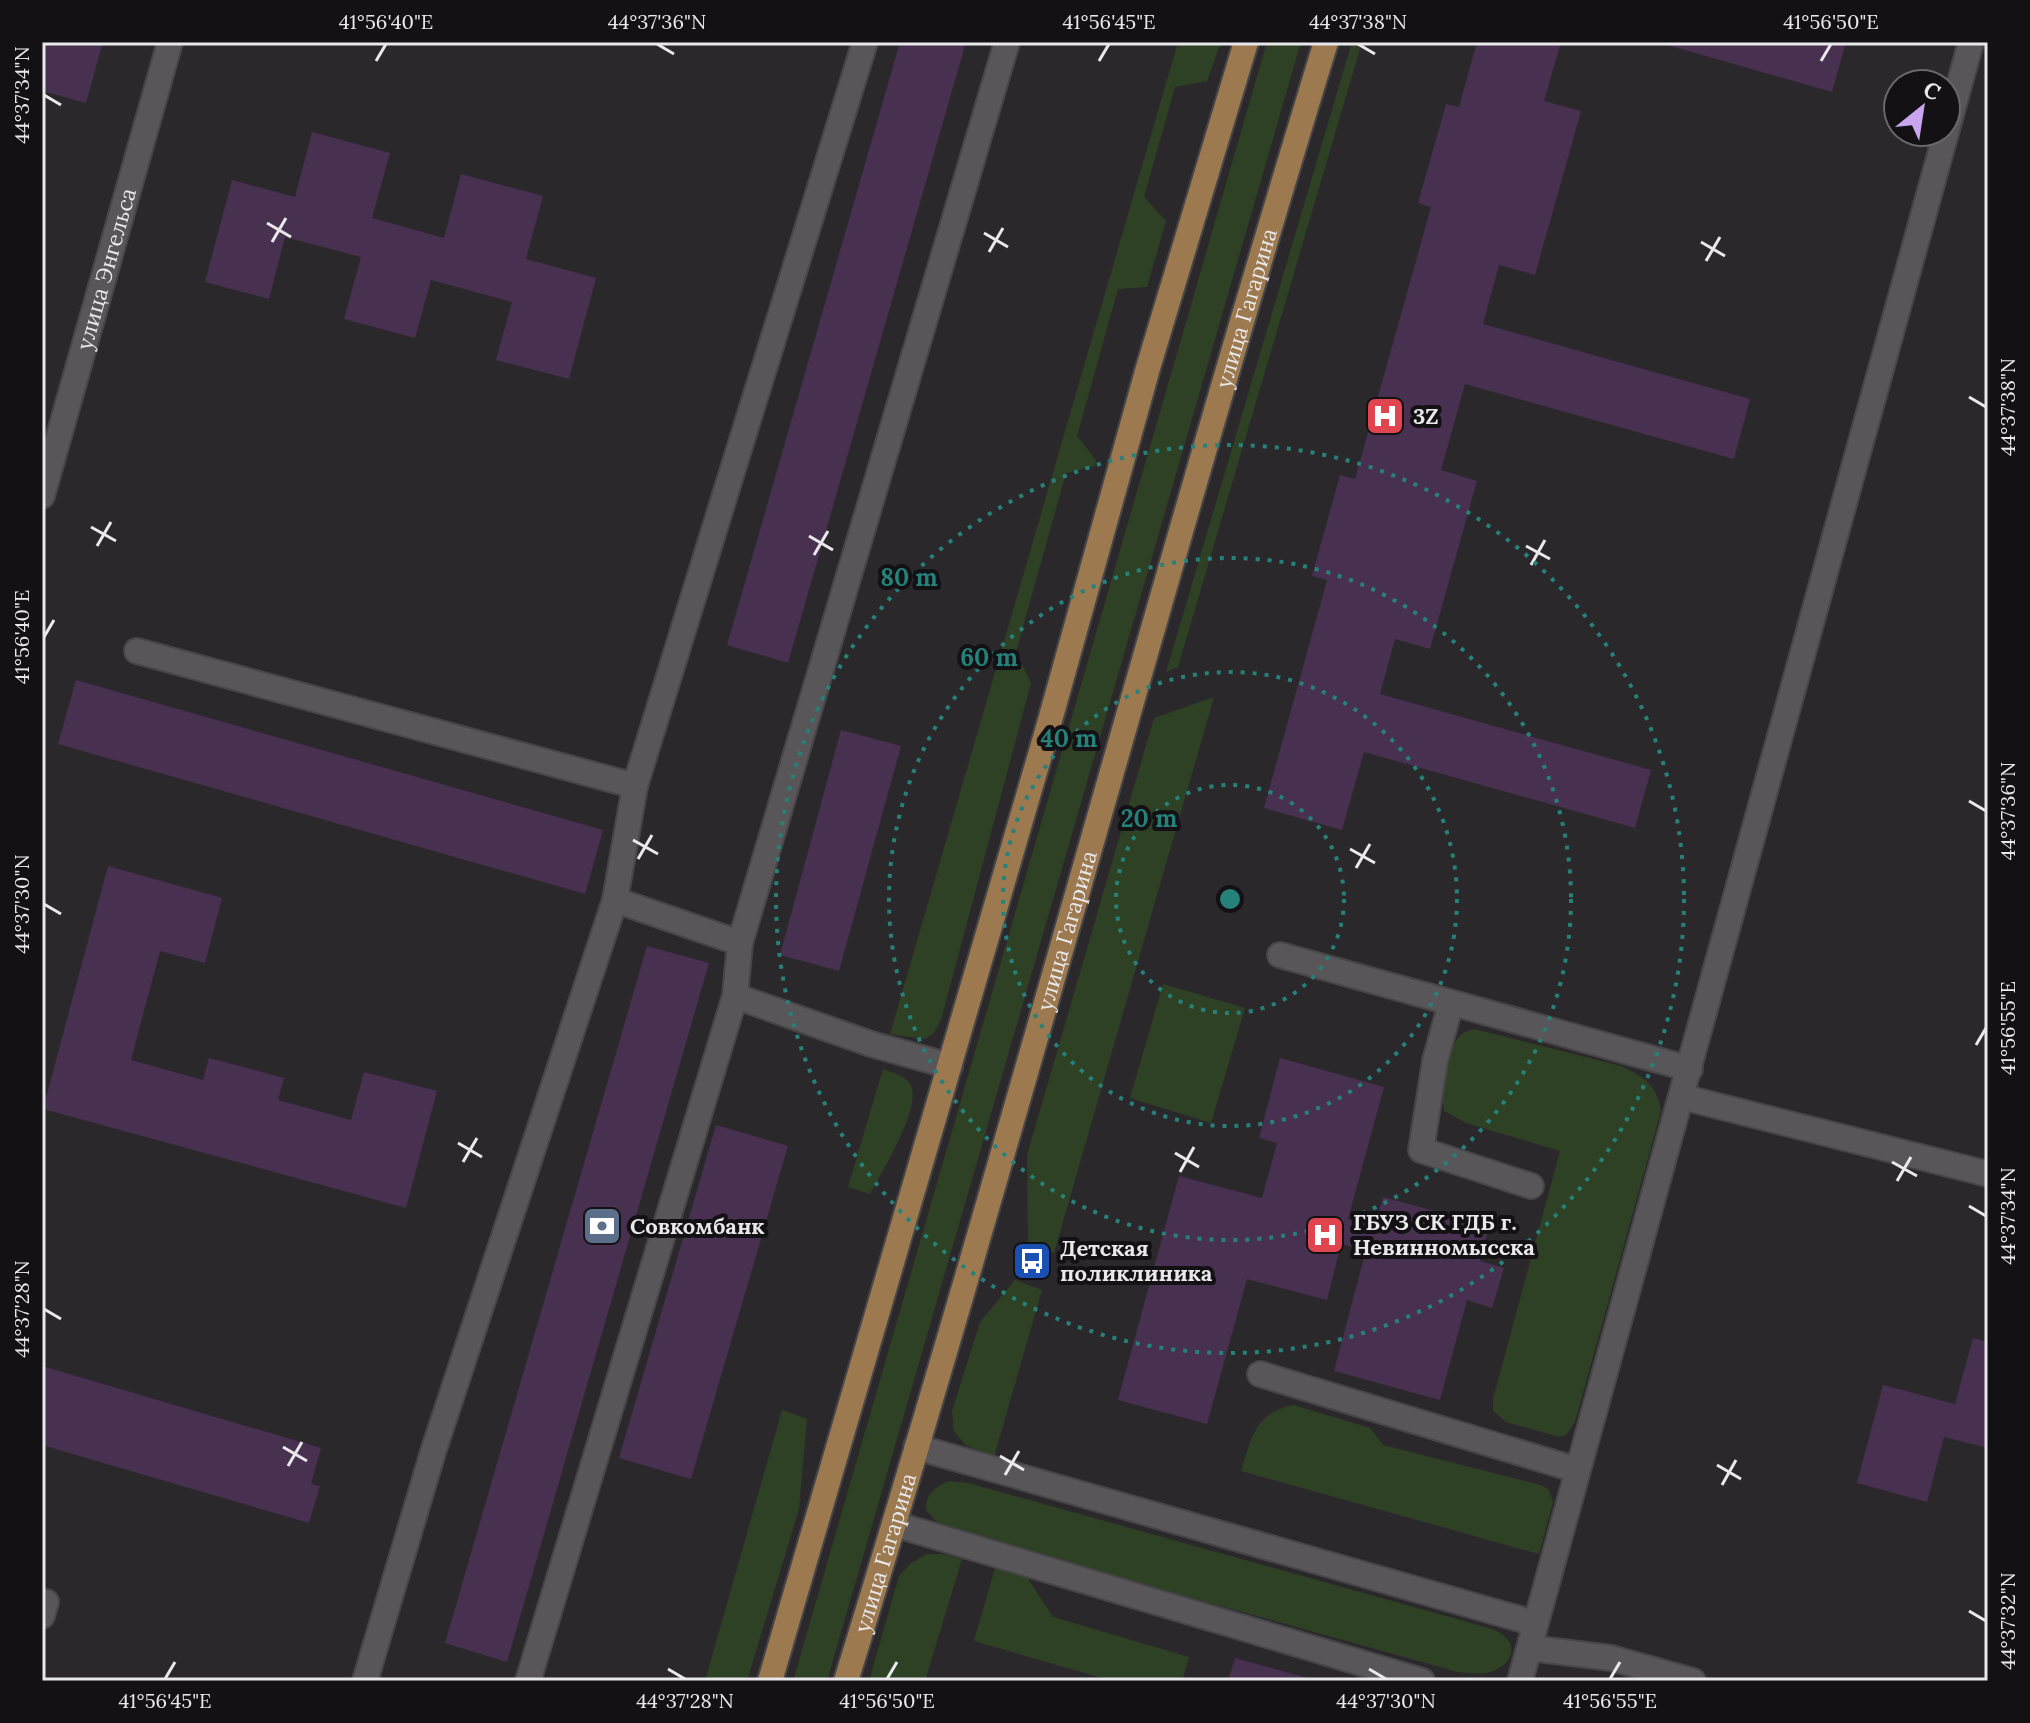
<svg xmlns="http://www.w3.org/2000/svg" width="2030" height="1723" font-family="Lora,serif">
<style>
.green{fill:#2f4125}
.building{fill:#483050}
.lines{fill:none;stroke-linecap:round;stroke-linejoin:round}
.minor-casing{stroke:#464547;stroke-width:28}
.major-casing{stroke:#464547;stroke-width:28}
.minor{stroke:#585659;stroke-width:24}
.major{stroke:#9d794f;stroke-width:24}
.ticks{fill:none;stroke:#e9e8ea;stroke-width:3}
.ring{fill:none;stroke:#25817a;stroke-width:4;stroke-dasharray:4 8}
.labels{text-anchor:middle;stroke-width:8;stroke-linejoin:round;paint-order:stroke}
.street-label{font-size:22px;fill:#e9e8ea;stroke:#131113}
.poi-label{font-size:22px;font-weight:bold;fill:#e9e8ea;stroke:#131113;text-anchor:start}
.centre{fill:#25817a;stroke:#131113;stroke-width:4}
.ring-label{font-size:24px;text-anchor:middle;font-weight:bold;fill:#25817a;stroke:#131113;stroke-width:8;stroke-linejoin:round;paint-order:stroke}
.neatline{fill:none;stroke:#e9e8ea;stroke-width:3}
.ticks-label{font-size:20px;text-anchor:middle;fill:#e9e8ea}
</style>
<rect width="100%" height="100%" fill="#2b282c"/>
<!-- green -->
<g class="green">
<polygon points="1178,42 1221,42 1207,81 1175,87 1144,197 1166,221 1147,287 1118,289 1077,436 1096,460 1095,466 1066,473 1016,652 1031,683 941,1020 934,1033 925,1039 890,1034"/>
<polygon points="1267,42 1301,42 827,1681 793,1681"/>
<polygon points="1352,42 1362,42 1178,667 1166,672"/>
<polygon points="1214,697 1054,1253 1028,1243 1027,1155 1154,718"/>
<polygon points="1163,984 1245,1008 1211,1123 1130,1098"/>
<path d="M1474,1029L1621,1066C1643,1076 1657,1085 1661,1111L1575,1422L1566,1435L1559,1437L1506,1422L1493,1411V1399L1560,1151L1466,1123L1444,1111C1440,1095 1447,1053 1457,1039C1461,1033 1467,1031 1474,1029Z"/>
<path d="M883,1069C892,1073 905,1075 910,1084C924,1104 881,1173 870,1194L848,1187Z"/>
<polygon points="1015,1280 1042,1290 994,1457 965,1445 954,1431 952,1411 980,1322"/>
<path d="M1293,1405L1370,1428L1383,1445L1541,1485L1549,1490L1553,1502L1539,1554L1241,1471C1252,1437 1254,1414 1293,1405Z"/>
<polygon points="782,1410 807,1419 799,1509 747,1681 705,1681"/>
<path d="M949,1481L968,1483L1471,1623C1483,1627 1499,1629 1507,1639C1519,1652 1505,1668 1490,1672C1480,1675 1468,1673 1458,1672L951,1531L937,1522L926,1510C926,1493 934,1488 949,1481Z"/>
<polygon points="927,1554 942,1554 962,1559 925,1681 869,1681 899,1576 911,1563"/>
<polygon points="995,1568 1027,1577 1053,1617 1189,1657 1182,1681 1112,1681 974,1641"/>
</g>
<!-- building -->
<g class="building">
<polygon points="42,42 103,42 86,103 42,91"/>
<polygon points="900,42 966,42 788,663 727,645"/>
<polygon points="1477,42 1561,42 1544,101 1581,111 1535,275 1499,265 1483,324 1750,399 1734,459 1465,384 1441,470 1477,481 1430,649 1395,639 1380,694 1651,770 1635,828 1364,752 1342,830 1264,808 1327,580 1312,576 1340,475 1355,479 1431,207 1418,203 1446,104 1459,107"/>
<polygon points="1657,42 1846,42 1832,92"/>
<polygon points="312,132 390,153 372,218 444,238 461,174 543,196 526,259 596,278 569,379 496,360 512,302 431,280 415,338 344,319 361,257 285,237 269,299 205,282 232,180 295,197"/>
<polygon points="76,680 603,830 585,894 58,744"/>
<polygon points="841,730 901,746 839,971 780,955"/>
<polygon points="108,866 222,898 205,963 160,951 131,1060 203,1080 209,1058 284,1078 278,1100 351,1120 364,1072 437,1091 406,1208 43,1109"/>
<polygon points="647,946 709,963 507,1662 445,1643"/>
<polygon points="1280,1058 1384,1087 1348,1219 1375,1226 1383,1197 1489,1226 1480,1261 1504,1268 1492,1308 1467,1300 1440,1400 1334,1371 1366,1250 1341,1244 1327,1300 1247,1279 1207,1424 1118,1400 1179,1176 1262,1198 1277,1143 1259,1138"/>
<polygon points="716,1125 788,1146 691,1479 619,1458"/>
<polygon points="1973,1338 1988,1342 1988,1448 1944,1437 1927,1502 1857,1483 1883,1385 1955,1404"/>
<polygon points="42,1366 321,1448 311,1484 320,1486 309,1523 42,1445"/>
<polygon points="1235,1658 1315,1680 1315,1681 1228,1681"/>
</g>
<g class="lines">
<defs>
<g id="minor">
<path id="s1" d="M42,496L170,42"/>
<polyline points="137,651 635,786 615,900 433,1452 365,1681"/>
<polyline points="635,786 865,42"/>
<polyline points="615,900 740,943 735,996 871,1044 950,1066"/>
<polyline points="740,943 1007,42"/>
<polyline points="1280,955 1690,1069"/>
<polyline points="1451,1003 1435,1061 1421,1150 1531,1186"/>
<polyline points="1682,1097 1988,1174"/>
<polyline points="1260,1374 1577,1470"/>
<polyline points="916,1447 1534,1623"/>
<polyline points="894,1524 1422,1681"/>
<polyline points="42,1616 46,1602"/>
<polyline points="1530,1648 1611,1658 1693,1681"/>
<polyline points="528,1681 735,996"/>
<polyline points="1520,1681 1971,42"/>
</g>
<g id="major">
<polyline points="770,1681 1049,724 1148,368 1246,42"/>
<path id="s2" d="M846,1681C1014,1137 1159,586 1326,42"/>
</g>
</defs>
<!-- minor casing -->
<use href="#minor" class="minor-casing"/>
<!-- major casing -->
<use href="#major" class="major-casing"/>
<!-- minor -->
<use href="#minor" class="minor"/>
<!-- major -->
<use href="#major" class="major"/>
</g>
<!-- ticks -->
<path class="ticks" d="M657,44L674,54M1358,44L1375,54M376,61L386,44M1099,61L1109,44M1821,61L1831,44M44,95L61,105M267,223L291,237M984,233L1008,247M272,242L286,218M1701,242L1725,256M989,252L1003,228M1706,261L1720,237M1969,397L1986,407M91,527L116,541M809,536L833,550M97,546L111,522M1526,546L1550,559M814,555L828,531M1531,565L1545,540M44,637L54,620M1969,801L1986,811M633,840L658,854M1350,849L1375,863M638,859L652,835M1356,868L1370,844M44,904L61,914M1976,1045L1986,1028M458,1143L482,1157M1175,1153L1199,1167M463,1162L477,1138M1892,1162L1917,1176M1180,1172L1194,1147M1897,1181L1911,1157M1969,1206L1986,1216M44,1309L61,1319M283,1447L307,1461M1000,1456L1024,1470M1717,1465L1741,1479M288,1466L302,1442M1005,1475L1019,1451M1722,1485L1736,1460M1969,1611L1986,1621M668,1669L685,1679M1369,1669L1386,1679M165,1679L175,1662M887,1679L897,1662M1610,1679L1620,1662"/>
<!-- distance rings -->
<g class="ring">
<circle cx="1230" cy="899" r="114"/>
<circle cx="1230" cy="899" r="227"/>
<circle cx="1230" cy="899" r="341"/>
<circle cx="1230" cy="899" r="454"/>
</g>
<!-- icons -->
<defs>
<symbol id="hospital-square" viewBox="-11 -11 22 22"><rect x="-9" y="-9" width="18" height="18" rx="4" fill="#e0444e" stroke="#131113"/><path d="M-5-5h3v3.5h4V-5h3V5h-3V1.5h-4V5h-3Z" fill="#fff"/></symbol>
<symbol id="bank-square" viewBox="-11 -11 22 22"><rect x="-9" y="-9" width="18" height="18" rx="4" fill="#5c6f8a" stroke="#131113"/><path d="M-6-4H6V4H-6ZM0-2.3a2.3 2.3 0 1 0 0 4.6a2.3 2.3 0 1 0 0-4.6Z" fill="#fff"/></symbol>
<symbol id="bus-square" viewBox="-11 -11 22 22"><rect x="-9" y="-9" width="18" height="18" rx="4" fill="#1a4fb4" stroke="#131113"/><path d="M-5-6H5V4H4V6H2V4H-2V6H-4V4H-5ZM-3.5-4V0h7V-4ZM-3.5 1.2v1.5H-2V1.2ZM2 1.2v1.5H3.5V1.2Z" fill="#fff"/></symbol>
</defs>
<g fill-rule="evenodd">
<use href="#hospital-square" x="1363" y="394" width="44" height="44"/>
<use href="#bank-square" x="580" y="1204" width="44" height="44"/>
<use href="#hospital-square" x="1303" y="1213" width="44" height="44"/>
<use href="#bus-square" x="1010" y="1239" width="44" height="44"/>
</g>
<g class="labels">
<!-- street labels -->
<g class="street-label">
<text dy="8" stroke="none"><textPath href="#s1" startOffset="236">улица Энгельса</textPath></text>
<text dy="8" stroke="none"><textPath href="#s2" startOffset="1430">улица Гагарина</textPath></text>
<text dy="8" stroke="none"><textPath href="#s2" startOffset="782">улица Гагарина</textPath></text>
<text dy="8" stroke="none"><textPath href="#s2" startOffset="134">улица Гагарина</textPath></text>
</g>
<!-- poi labels -->
<g class="poi-label">
<text x="1413" y="424">3Z</text>
<text x="1353" y="1230">ГБУЗ СК ГДБ г.<tspan x="1353" dy="25">Невинномысска</tspan></text>
<text x="630" y="1234">Совкомбанк</text>
<text x="1060" y="1256">Детская<tspan x="1060" dy="25">поликлиника</tspan></text>
</g>
</g>
<circle cx="1230" cy="899" r="12" class="centre"/>
<g class="ring-label">
<text x="909" y="586">80 m</text>
<text x="989" y="666">60 m</text>
<text x="1069" y="747">40 m</text>
<text x="1149" y="827">20 m</text>
</g>
<!-- border -->
<rect width="2030" height="1723" fill="none" stroke="#131113" stroke-width="88"/>
<!-- north arrow -->
<g transform="translate(1922 108) rotate(30)"><circle r="38" fill="#131113" stroke="#696769" stroke-width="2"/>
<path d="M0-6L14 30L0 20L-14 30Z" fill="#c8a5ee"/>
<text y="-12" font-size="22" font-weight="bold" text-anchor="middle" fill="#e9e8ea">С</text>
</g>
<rect x="44" y="44" width="1942" height="1635" class="neatline"/>
<g class="ticks-label">
<text x="386" y="29">41°56'40"E</text>
<text x="657" y="29">44°37'36"N</text>
<text x="1109" y="29">41°56'45"E</text>
<text x="1358" y="29">44°37'38"N</text>
<text x="1831" y="29">41°56'50"E</text>
<text transform="translate(22 95) rotate(-90)" y="7">44°37'34"N</text>
<text transform="translate(2008 407) rotate(-90)" y="7">44°37'38"N</text>
<text transform="translate(22 637) rotate(-90)" y="7">41°56'40"E</text>
<text transform="translate(2008 811) rotate(-90)" y="7">44°37'36"N</text>
<text transform="translate(22 904) rotate(-90)" y="7">44°37'30"N</text>
<text transform="translate(2008 1028) rotate(-90)" y="7">41°56'55"E</text>
<text transform="translate(2008 1216) rotate(-90)" y="7">44°37'34"N</text>
<text transform="translate(22 1309) rotate(-90)" y="7">44°37'28"N</text>
<text transform="translate(2008 1621) rotate(-90)" y="7">44°37'32"N</text>
<text x="165" y="1708">41°56'45"E</text>
<text x="685" y="1708">44°37'28"N</text>
<text x="887" y="1708">41°56'50"E</text>
<text x="1386" y="1708">44°37'30"N</text>
<text x="1610" y="1708">41°56'55"E</text>
</g>
</svg>
